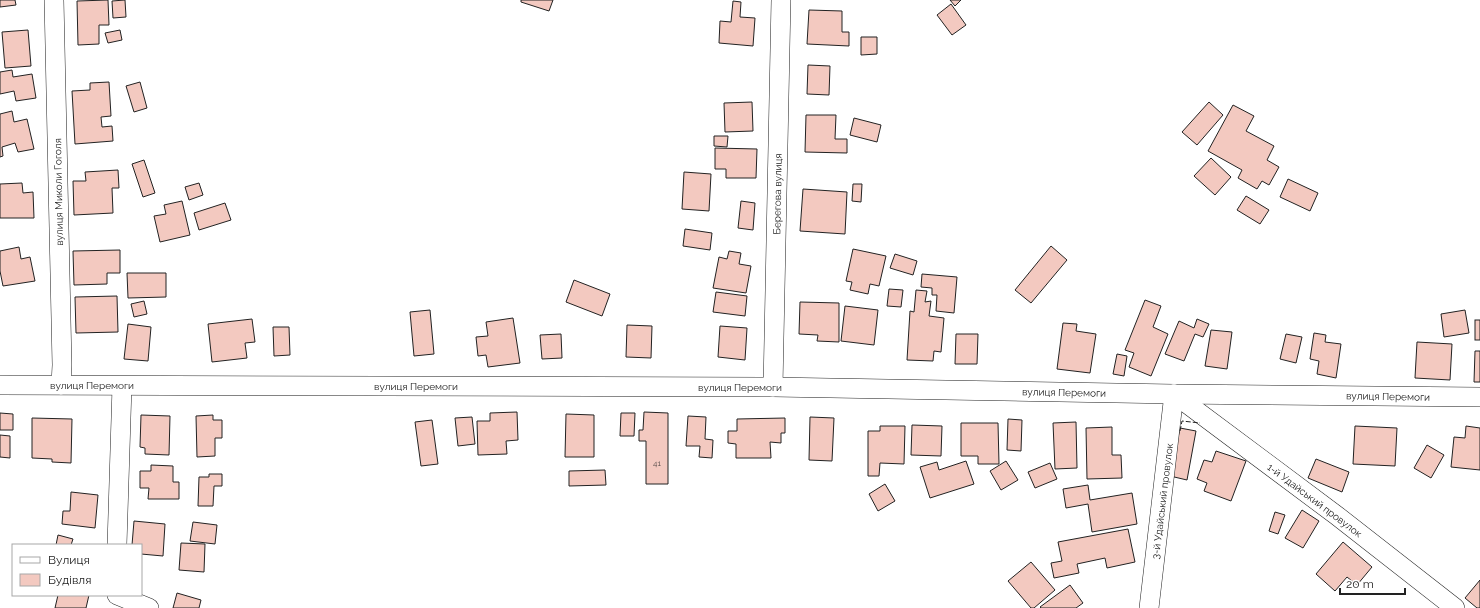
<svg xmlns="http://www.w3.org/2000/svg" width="1480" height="608" font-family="Raleway,sans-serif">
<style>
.building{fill:#f3c9c0;stroke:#222}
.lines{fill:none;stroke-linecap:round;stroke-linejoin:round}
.street-casing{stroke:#222;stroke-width:20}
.street{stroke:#fff;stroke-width:19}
.fence{stroke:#222;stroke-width:1;stroke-dasharray:5 2;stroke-linecap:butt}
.labels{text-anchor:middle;stroke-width:3;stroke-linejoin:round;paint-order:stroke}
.number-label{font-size:8px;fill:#564c4a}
.street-label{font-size:10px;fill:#222;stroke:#fff}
</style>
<rect width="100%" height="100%" fill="#fff"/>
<!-- building -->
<g class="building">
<polygon points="0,0 15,0 16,5 0,7"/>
<polygon points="108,0 109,25 99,25 99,44 78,45 77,1"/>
<polygon points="125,0 126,17 113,18 112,1"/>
<polygon points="521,0 553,0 549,11 521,2"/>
<polygon points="950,0 961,0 955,6"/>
<polygon points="733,1 741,2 740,17 755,18 753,46 719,43 720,21 731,22"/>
<polygon points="951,4 966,25 952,35 937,15"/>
<polygon points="809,10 842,11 842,32 849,32 849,46 807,44"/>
<polygon points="28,30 31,66 5,68 2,32"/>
<polygon points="120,30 122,40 108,43 105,33"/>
<polygon points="861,37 877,37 877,54 861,55"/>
<polygon points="808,65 830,66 829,95 807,94"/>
<polygon points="12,70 13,77 32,74 36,98 16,101 14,91 0,94 0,72"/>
<polygon points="109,82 111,116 101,117 102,127 112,126 113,141 75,144 72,91 90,90 90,83"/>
<polygon points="140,82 147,108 134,112 126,86"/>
<polygon points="752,102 753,131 725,132 724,103"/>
<polygon points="1209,102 1223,115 1197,145 1182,132"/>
<polygon points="1233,105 1254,116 1246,131 1274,146 1267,160 1279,167 1269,185 1262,181 1257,189 1238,178 1242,170 1208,151"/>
<polygon points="12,111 14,122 27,119 34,149 18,152 15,143 2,147 3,156 0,157 0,114"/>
<polygon points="806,115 836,115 835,139 847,139 847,153 805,152"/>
<polygon points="854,118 881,125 877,142 850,135"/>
<polygon points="714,136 728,136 727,147 714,146"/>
<polygon points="715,148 757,149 756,178 726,178 726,169 715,169"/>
<polygon points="1211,158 1231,177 1215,195 1194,176"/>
<polygon points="144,160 155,193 143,197 132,164"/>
<polygon points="118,170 119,188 112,188 113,213 74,215 73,181 86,181 85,172"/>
<polygon points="684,172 711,174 709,211 682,209"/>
<polygon points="1288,179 1318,193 1310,211 1280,197"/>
<polygon points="22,183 23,193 33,192 34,218 0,218 0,184"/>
<polygon points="199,183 203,195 189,200 185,187"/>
<polygon points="853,184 862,184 861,202 852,201"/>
<polygon points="803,189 847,192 845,234 800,231"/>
<polygon points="1246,196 1269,210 1260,224 1237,210"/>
<polygon points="182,201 190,235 160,242 154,216 166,214 164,205"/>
<polygon points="741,201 755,203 753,230 738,228"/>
<polygon points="225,203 231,220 199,230 194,213"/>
<polygon points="685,229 712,233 710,250 683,246"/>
<polygon points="1051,246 1067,260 1031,303 1015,290"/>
<polygon points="19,247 21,259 30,257 35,281 3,286 0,271 0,251"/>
<polygon points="853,249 886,256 879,286 870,284 868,294 850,290 852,282 846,281"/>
<polygon points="120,250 120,273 107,273 107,284 74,285 73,251"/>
<polygon points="729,251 741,253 739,264 751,266 746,293 713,288 719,257 727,259"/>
<polygon points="895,254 917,261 913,275 890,268"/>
<polygon points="127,273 166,273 166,297 128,298"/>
<polygon points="922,274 957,277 954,313 936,311 937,295 932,295 932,288 921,287"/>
<polygon points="574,280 610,294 602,316 566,302"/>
<polygon points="889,289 903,290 901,307 887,306"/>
<polygon points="916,290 927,291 925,302 931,301 929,316 944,318 941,352 934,351 933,361 907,360 910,311 914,312"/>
<polygon points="716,292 747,296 745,316 713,312"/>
<polygon points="117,296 118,332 76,333 75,297"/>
<polygon points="1145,300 1161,306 1153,327 1168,334 1151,376 1129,367 1134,353 1125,350"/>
<polygon points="144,301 147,314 134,317 131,304"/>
<polygon points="800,302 839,303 839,342 817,341 818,335 799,334"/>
<polygon points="845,306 878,310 874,345 841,341"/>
<polygon points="430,310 434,354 414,356 410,312"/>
<polygon points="1465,310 1469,333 1444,337 1441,314"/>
<polygon points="513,318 520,363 488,367 486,355 478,356 476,337 488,336 486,322"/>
<polygon points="252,319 255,342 245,343 247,358 212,362 208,324"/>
<polygon points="1197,319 1209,324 1203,337 1195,334 1184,361 1165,354 1179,321 1194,328"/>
<rect x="1475" y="320" width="5" height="20"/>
<polygon points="1063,323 1077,324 1076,331 1096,334 1090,373 1057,369"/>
<polygon points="128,324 151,327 148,361 124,359"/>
<polygon points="627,325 652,326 651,358 626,357"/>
<polygon points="720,326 747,328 745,360 718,357"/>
<polygon points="273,327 289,327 290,355 274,356"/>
<polygon points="1211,330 1232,332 1227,369 1205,366"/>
<polygon points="1314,333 1326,335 1325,342 1341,344 1336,378 1317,374 1319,361 1310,359"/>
<polygon points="561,334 562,358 542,359 540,335"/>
<polygon points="956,334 978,334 977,364 955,364"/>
<polygon points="1286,334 1302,337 1296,363 1280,359"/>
<polygon points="1417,342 1452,344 1450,380 1415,378"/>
<polygon points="1475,351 1480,351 1480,382 1474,382"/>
<polygon points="1117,354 1127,356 1124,376 1113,374"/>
<polygon points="517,412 518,440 506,441 507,454 478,455 477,421 490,421 490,413"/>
<polygon points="644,412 668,413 668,484 646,484 646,441 639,441 639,430 643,430"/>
<polygon points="0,413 13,414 13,430 0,430"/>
<polygon points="621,413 635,413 634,436 620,436"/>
<polygon points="566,414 594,415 594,457 565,457"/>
<polygon points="141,415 170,416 169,455 145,454 145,448 140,447"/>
<polygon points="213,415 213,420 222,420 222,438 215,438 215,456 197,457 196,416"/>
<polygon points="688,416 706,417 705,439 713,440 712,458 699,457 700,446 686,446"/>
<polygon points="472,417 475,444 458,446 455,418"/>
<polygon points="810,417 834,418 832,461 809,460"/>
<polygon points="32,418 72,419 71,463 52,462 52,459 32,458"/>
<polygon points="785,418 785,433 781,433 781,443 770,442 771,458 736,458 736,444 728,443 728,431 737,431 737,419"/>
<polygon points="1008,419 1022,420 1021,451 1007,450"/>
<polygon points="432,420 438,464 421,466 415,422"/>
<polygon points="1076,422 1077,468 1055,469 1053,423"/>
<polygon points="961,423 998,423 999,464 978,464 978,456 961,456"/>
<polygon points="912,425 942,426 941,456 911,455"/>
<polygon points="880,426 905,426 904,464 880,463 879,476 868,476 868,431 880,431"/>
<polygon points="1355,426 1397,428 1395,466 1353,464"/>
<polygon points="1466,426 1480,428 1480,470 1451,467 1454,437 1465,438"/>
<polygon points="1112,427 1112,455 1121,455 1122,478 1087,479 1086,428"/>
<polygon points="1180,428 1196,431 1187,480 1170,476"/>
<polygon points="0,435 10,436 10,458 0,457"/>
<polygon points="1427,445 1444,455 1431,478 1414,468"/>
<polygon points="1216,451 1246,461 1231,501 1204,491 1207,483 1197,479 1204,460 1212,462"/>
<polygon points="1316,459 1349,472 1342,492 1308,478"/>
<polygon points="966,461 974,484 930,498 920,467 937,462 939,470"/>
<polygon points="1006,461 1018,480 1001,490 990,471"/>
<polygon points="1050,463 1057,479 1035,488 1028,472"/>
<polygon points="151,465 173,466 173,482 179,482 179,499 148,499 149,488 140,488 140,471 151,471"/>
<polygon points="605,470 606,485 569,486 569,471"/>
<polygon points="209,474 222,474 222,486 214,486 213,506 198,506 199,477 209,477"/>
<polygon points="885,484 895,501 878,511 869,494"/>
<polygon points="1088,485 1090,500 1132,493 1137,524 1092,532 1088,504 1066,508 1063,489"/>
<polygon points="71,492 98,495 95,528 62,524 63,511 70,511"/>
<polygon points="1302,510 1319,521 1303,548 1285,538"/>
<polygon points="1275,512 1285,515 1278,534 1269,531"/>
<polygon points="134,521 165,524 163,556 141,554 141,545 132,545"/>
<polygon points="193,522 217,525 215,544 190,541"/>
<polygon points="1128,529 1135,562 1107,568 1105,558 1077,564 1079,573 1054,578 1051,563 1062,561 1058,542"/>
<polygon points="58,535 73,539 71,545 56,545"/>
<polygon points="1343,542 1372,567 1357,585 1347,577 1335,591 1316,574"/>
<polygon points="181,543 205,544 204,572 179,570"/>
<polygon points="1031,562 1055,590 1034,608 1031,608 1008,581"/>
<polygon points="1480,580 1480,608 1477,608 1465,598"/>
<polygon points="1070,585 1083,603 1076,608 1041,608 1040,607"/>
<polygon points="177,593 201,600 199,608 173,608"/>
<polygon points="58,595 89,595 86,608 55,608"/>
</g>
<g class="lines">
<defs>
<g id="street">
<polyline points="54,0 62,365 61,385"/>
<polyline points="0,385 773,387 1174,394 1480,397"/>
<polyline points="773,387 781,0"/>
<polyline points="1174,394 1336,515 1455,608"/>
<polyline points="117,545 122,386"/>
<polyline points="117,595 149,608"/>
<polyline points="1149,608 1174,394"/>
</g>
</defs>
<!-- street casing -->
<use href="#street" class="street-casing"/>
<!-- street -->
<use href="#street" class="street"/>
<!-- fence -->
<polyline class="fence" points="1180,431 1182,421 1200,423"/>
</g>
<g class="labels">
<!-- number labels -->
<g class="number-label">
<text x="657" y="466">41</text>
</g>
<!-- street labels -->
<g class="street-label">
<text transform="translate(58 192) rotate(-91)" y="4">вулиця Миколи Гоголя</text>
<text transform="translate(777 194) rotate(-89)" y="4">Берегова вулиця</text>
<text x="92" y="389">вулиця Перемоги</text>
<text x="416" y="390">вулиця Перемоги</text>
<text x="740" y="391">вулиця Перемоги</text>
<text transform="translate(1064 392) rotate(1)" y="4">вулиця Перемоги</text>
<text transform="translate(1388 396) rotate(1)" y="4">вулиця Перемоги</text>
<text transform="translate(1315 500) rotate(37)" y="4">1-й Удайський провулок</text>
<text transform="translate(1162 501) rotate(-83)" y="4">3-й Удайський провулок</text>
</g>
</g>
<!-- legend -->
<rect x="12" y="544" width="130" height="52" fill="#ffffff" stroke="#a7a7a7"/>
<rect x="20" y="557" width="20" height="6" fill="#ffffff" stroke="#a7a7a7"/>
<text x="48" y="564" font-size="12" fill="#222222">Вулиця</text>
<rect x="20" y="574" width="20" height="12" fill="#f3c9c0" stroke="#a7a7a7"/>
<text x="48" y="584" font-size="12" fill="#222222">Будівля</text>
<!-- scale -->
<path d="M1340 588v6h65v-6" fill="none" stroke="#222222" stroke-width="2"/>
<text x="1346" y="588" font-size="12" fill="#222222" stroke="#ffffff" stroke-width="3" paint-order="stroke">20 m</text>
</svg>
